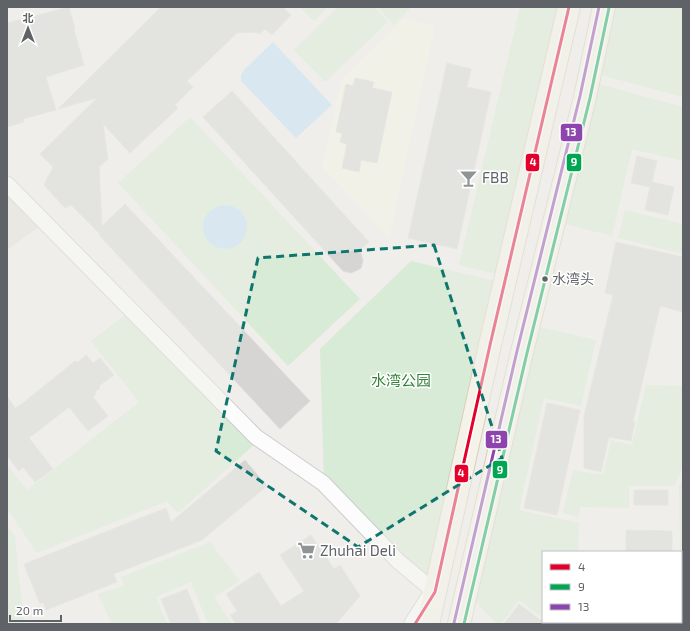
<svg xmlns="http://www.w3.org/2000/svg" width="690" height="631" font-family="'Exo 2','Noto Sans SC',sans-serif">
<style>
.commercial{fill:#f7f3e4}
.education{fill:#e2e0da}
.green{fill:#d8ebd6}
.water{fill:#bfe0f9}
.building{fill:#d6d5d3;stroke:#deddd9}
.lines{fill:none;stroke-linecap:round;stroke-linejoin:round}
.street-casing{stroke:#cbcccc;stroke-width:17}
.secondary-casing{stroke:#cacacb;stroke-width:23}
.primary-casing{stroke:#d7ceb8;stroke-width:24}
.street{stroke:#fdfcfc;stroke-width:15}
.secondary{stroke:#fdfcfc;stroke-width:21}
.primary{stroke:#f4f2e9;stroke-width:22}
.bus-1-casing{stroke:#fff;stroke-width:6}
.bus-2-casing{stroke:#fff;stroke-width:6}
.bus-3-casing{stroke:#fff;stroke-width:6}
.bus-1{stroke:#e4002b;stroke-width:3}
.bus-2{stroke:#00a651;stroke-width:3}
.bus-3{stroke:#8e44ad;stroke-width:3}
.marked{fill:none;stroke:#0f766e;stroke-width:3;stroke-dasharray:8 5;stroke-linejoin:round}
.bus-dot{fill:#5f6368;stroke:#fff;stroke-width:1.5}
.labels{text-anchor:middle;stroke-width:3;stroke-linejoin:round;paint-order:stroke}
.bus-label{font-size:14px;fill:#5f6368;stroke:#fff;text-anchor:start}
.poi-label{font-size:15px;fill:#5f6368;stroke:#fff;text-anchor:start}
.park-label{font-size:15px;fill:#348238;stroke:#fff}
.line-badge{stroke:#fff;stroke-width:1.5}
.badge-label{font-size:11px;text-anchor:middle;font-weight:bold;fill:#fff}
</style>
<rect width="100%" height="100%" fill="#efeeea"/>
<!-- commercial -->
<polygon class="commercial" points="405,18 435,26 389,238 322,167 342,79"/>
<!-- education -->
<polygon class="education" points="7,185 44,223 7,250"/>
<!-- green -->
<g class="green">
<polygon points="300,7 328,7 314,21"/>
<polygon points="338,7 374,7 388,22 325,82 294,50"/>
<polygon points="378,7 411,7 394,25"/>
<polygon points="520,7 562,7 500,275 459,265"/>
<polygon points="612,7 683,7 683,97 597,74"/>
<polygon points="595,83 683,107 683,161 632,149 612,236 561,223"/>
<polygon points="190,117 360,299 288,366 118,183"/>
<polygon points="625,210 683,224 683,254 618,238"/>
<polygon points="411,261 505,283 435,591 324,483 320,349"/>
<polygon points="125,315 256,443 178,513 167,501 37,553 7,508 7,465 27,490 139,402 91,341"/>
<polygon points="535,326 596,340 581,406 544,398 519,510 579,523 578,552 543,552 543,618 519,600 501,624 497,624 472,598"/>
<polygon points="646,385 683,386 683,466 674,486 629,486 629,508 580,507 579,517 563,513 573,470 603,475 611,440 632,445"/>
<polygon points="683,478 683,557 681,557 680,552 679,486"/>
<polygon points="7,525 15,537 24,624 7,624"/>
<polygon points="210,542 240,581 214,597 232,624 208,624 191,582 156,597 167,624 112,624 98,594 124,586 121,577"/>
<polygon points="681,617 683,618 683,624 551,624 549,622 681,622"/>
</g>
<!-- water -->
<g class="water">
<polygon points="273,42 332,105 296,138 241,81 241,75 244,70"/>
<circle cx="225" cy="227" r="22"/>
</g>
<!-- building -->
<g class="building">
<polygon points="69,7 75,29 74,30 84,65 46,77 56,110 23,119 24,122 7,127 7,23"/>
<polygon points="161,7 283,7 291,15 272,35 265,29 260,34 254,32 237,33 187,81 193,87 175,105 178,108 130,153 103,124 108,159 99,167 102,226 125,204 310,401 280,429 99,235 100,234 71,205 65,208 44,185 53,167 40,154 97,98 58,109"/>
<polygon points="447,63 471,69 467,87 491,92 457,249 408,238"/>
<polygon points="355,78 374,82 372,88 392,92 377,163 361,160 359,172 342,168 347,144 340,142 342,133 336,132 346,84 353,86"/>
<polygon points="232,91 369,242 360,250 363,261 361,268 358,270 351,273 343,271 203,117"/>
<polygon points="637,156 657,161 652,182 674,187 668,215 645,210 650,187 631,183"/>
<polygon points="616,242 683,257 683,312 660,306 633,422 635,422 631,441 609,437 601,472 584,468 584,416 613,295 605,293"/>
<polygon points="86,355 93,363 100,358 114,375 99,386 100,388 95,392 96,394 93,397 108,416 88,431 69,407 29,438 53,469 35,482 23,467 19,471 7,456 7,396 15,408 23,403 75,361 78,362"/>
<polygon points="547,403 580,410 557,515 524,508"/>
<polygon points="245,460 267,486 202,540 114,574 117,582 46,610 43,602 40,604 24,564 166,508 171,522"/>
<rect x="634" y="490" width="34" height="15"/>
<polygon points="626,530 672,531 672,552 626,552"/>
<polygon points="311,535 334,569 340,565 360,596 336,624 236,624 230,615 237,611 226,594 259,572 281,606 304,591 280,555"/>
<polygon points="187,589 201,624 171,624 161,599"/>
<polygon points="519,604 543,622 547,624 504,624"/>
</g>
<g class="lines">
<defs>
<polyline id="street" points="7,184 256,437 323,483 398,561 435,592"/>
<polyline id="secondary" points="415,624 433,596"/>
<g id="primary">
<polyline points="428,624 490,345 569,7"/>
<polyline points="459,624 522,352 585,97 604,7"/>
</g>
</defs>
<!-- street casing -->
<use href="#street" class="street-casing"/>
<!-- secondary casing -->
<use href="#secondary" class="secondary-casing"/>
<!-- primary casing -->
<use href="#primary" class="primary-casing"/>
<!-- street -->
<use href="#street" class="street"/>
<!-- secondary -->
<use href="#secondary" class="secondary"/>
<!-- primary -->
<use href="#primary" class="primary"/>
<defs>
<polyline id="bus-1" points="415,624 435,592 490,345 569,7"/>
<polyline id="bus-2" points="464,624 527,353 590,98 609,8"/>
<polyline id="bus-3" points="454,623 517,351 580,96 599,7"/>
</defs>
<!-- bus-1 casing -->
<use href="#bus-1" class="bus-1-casing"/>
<!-- bus-2 casing -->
<use href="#bus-2" class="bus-2-casing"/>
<!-- bus-3 casing -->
<use href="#bus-3" class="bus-3-casing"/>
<!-- bus-1 -->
<use href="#bus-1" class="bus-1"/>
<!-- bus-2 -->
<use href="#bus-2" class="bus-2"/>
<!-- bus-3 -->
<use href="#bus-3" class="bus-3"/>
</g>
<!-- marked area -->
<path d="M0 0H690V631H0ZM434,245L502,458L358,547L216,451L258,258Z" fill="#efeeea" fill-opacity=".55" fill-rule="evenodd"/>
<path class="marked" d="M434,245L502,458L358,547L216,451L258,258Z"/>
<!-- icons -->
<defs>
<symbol id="bar-bare" viewBox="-9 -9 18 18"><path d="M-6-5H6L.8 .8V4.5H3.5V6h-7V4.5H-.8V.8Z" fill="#919496" stroke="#fff" stroke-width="2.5" paint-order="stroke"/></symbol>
<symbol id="supermarket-bare" viewBox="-9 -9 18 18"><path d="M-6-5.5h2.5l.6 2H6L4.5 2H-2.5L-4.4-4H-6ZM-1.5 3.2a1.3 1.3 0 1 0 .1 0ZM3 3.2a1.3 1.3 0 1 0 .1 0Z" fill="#919496" stroke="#fff" stroke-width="2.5" paint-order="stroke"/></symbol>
</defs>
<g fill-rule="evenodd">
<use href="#bar-bare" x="456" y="166" width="25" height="25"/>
<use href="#supermarket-bare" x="294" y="538" width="25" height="25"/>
</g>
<!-- markers -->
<circle class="bus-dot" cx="545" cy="279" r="3.5"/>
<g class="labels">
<!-- bus labels -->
<g class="bus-label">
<text x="552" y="284">水湾头</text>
</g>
<!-- poi labels -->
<g class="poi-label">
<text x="482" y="183">FBB</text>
<text x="320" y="556">Zhuhai Deli</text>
</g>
<!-- park labels -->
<g class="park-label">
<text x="401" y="386">水湾公园</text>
</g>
</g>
<g class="line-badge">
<rect x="560" y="123" width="23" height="19" rx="4" fill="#8e44ad"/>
<rect x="525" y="153" width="15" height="19" rx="4" fill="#e4002b"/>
<rect x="566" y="153" width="16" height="19" rx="4" fill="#00a651"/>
<rect x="485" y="430" width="23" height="19" rx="4" fill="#8e44ad"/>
<rect x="492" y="460" width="16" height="19" rx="4" fill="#00a651"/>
<rect x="454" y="464" width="15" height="19" rx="4" fill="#e4002b"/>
</g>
<g class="badge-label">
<text x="571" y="136">13</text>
<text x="533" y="166">4</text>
<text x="574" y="166">9</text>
<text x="496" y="443">13</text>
<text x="500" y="474">9</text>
<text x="461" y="477">4</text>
</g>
<!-- border -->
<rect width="690" height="631" fill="none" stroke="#5f6368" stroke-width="16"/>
<!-- legend -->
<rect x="542" y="551" width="140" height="72" fill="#ffffff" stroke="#bfc1c3"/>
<rect x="550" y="564" width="20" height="6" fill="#e4002b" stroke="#bfc1c3"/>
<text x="578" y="571" font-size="12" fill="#5f6368">4</text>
<rect x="550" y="584" width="20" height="6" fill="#00a651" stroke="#bfc1c3"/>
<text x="578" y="591" font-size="12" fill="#5f6368">9</text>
<rect x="550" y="604" width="20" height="6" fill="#8e44ad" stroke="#bfc1c3"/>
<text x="578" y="611" font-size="12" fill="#5f6368">13</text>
<!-- north arrow -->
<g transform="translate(28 28)" stroke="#ffffff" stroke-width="3" paint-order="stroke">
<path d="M0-3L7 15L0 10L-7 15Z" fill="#5f6368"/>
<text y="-6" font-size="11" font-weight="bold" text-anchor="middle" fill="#5f6368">北</text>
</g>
<!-- scale -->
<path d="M10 615v6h51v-6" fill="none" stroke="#5f6368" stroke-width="2"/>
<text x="16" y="615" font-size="12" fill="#5f6368" stroke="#ffffff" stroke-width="3" paint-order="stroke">20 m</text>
</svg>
